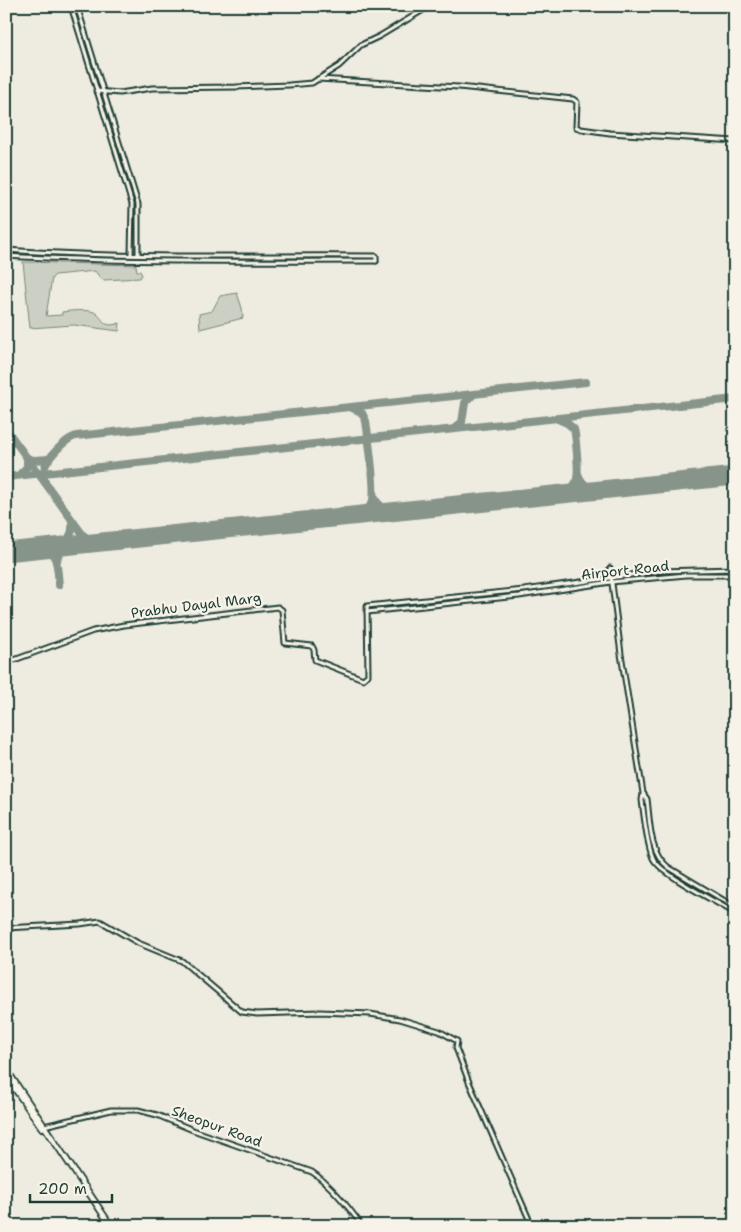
<svg xmlns="http://www.w3.org/2000/svg" width="741" height="1232" font-family="'Shantell Sans',sans-serif">
<style>
.green{fill:#cccfc4;stroke:#76867c}
.lines{fill:none;stroke-linecap:round;stroke-linejoin:round}
.taxiway{stroke:#86948a;stroke-width:8}
.runway{stroke:#86948a;stroke-width:19}
.tertiary-casing{stroke:#1f3d34;stroke-width:7}
.trunk-casing{stroke:#1f3d34;stroke-width:8}
.tertiary{stroke:#f7f3e8;stroke-width:3}
.trunk{stroke:#f7f3e8;stroke-width:4.5}
.labels{text-anchor:middle;stroke-width:4.5;stroke-linejoin:round;paint-order:stroke}
.street-label{font-size:14px;fill:#1f3d34;stroke:#f7f3e8}
</style>
<rect width="100%" height="100%" fill="#eeece1"/>
<filter id="ink" filterUnits="userSpaceOnUse"><feTurbulence type="fractalNoise" baseFrequency=".02" numOctaves="2"/><feDisplacementMap in="SourceGraphic" scale="10" xChannelSelector="R" yChannelSelector="G"/><feConvolveMatrix kernelMatrix="1 2 1 2 8 2 1 2 1" color-interpolation-filters="sRGB"/></filter>
<g filter="url(#ink)">
<!-- green -->
<g class="green">
<path d="M23,262L136,265L137,271H140L142,275L140,278L104,280L101,279L95,271L55,275L52,278L46,316L62,315V312C69,311 88,309 94,312C106,319 101,329 120,323L119,331L74,325L30,328Z"/>
<polygon points="237,293 242,308 243,318 200,329 199,314 212,311 220,296"/>
</g>
<g class="lines">
<!-- taxiway -->
<g class="taxiway">
<path d="M352,408L362,413L366,421C368,436 377,493 372,503C369,509 363,512 357,514"/>
<polyline points="6,429 83,535 92,541 105,541"/>
<polyline points="454,429 462,422 465,403 474,394"/>
<polyline points="20,474 27,467 27,458 34,460 49,459"/>
<path d="M578,474C584,490 595,490 610,488"/>
<polyline points="6,477 735,399"/>
<path d="M45,482C44,478 43,474 44,470C46,459 65,439 76,436L586,382"/>
<path d="M556,494C582,490 578,475 577,454C576,446 576,437 574,429L567,423L558,419"/>
<path d="M374,496C378,507 387,511 399,511"/>
<path d="M50,547C65,545 74,537 72,522"/>
<path d="M41,548C59,551 57,569 59,585"/>
<path d="M57,561C58,548 68,547 79,544"/>
</g>
<!-- runway -->
<polyline class="runway" points="6,552 735,476"/>
<defs>
<g id="tertiary">
<polyline points="71,6 132,204 131,255"/>
<polyline points="77,6 138,204 138,255"/>
<polyline points="318,79 459,87 573,99 577,102 576,127 581,129 610,133 735,141"/>
<polyline points="96,91 120,93 152,88 236,87 289,85 312,83 339,66 361,45 380,36 430,6"/>
<path d="M6,250C129,259 253,255 376,256V261"/>
<path d="M6,256C129,263 253,261 376,261"/>
<path d="M610,568L621,654L643,793L647,799C650,821 649,852 668,867L735,907"/>
<polyline points="367,612 519,596 611,582 686,575 735,575"/>
<polyline points="6,663 93,631 124,625 278,607 282,610 285,643 312,646 314,650 315,660 363,679 368,675 367,606 524,590 659,571 735,569"/>
<path d="M643,794L642,800C644,815 647,848 654,860C664,876 717,902 735,913"/>
<polyline points="6,928 80,924 100,921 138,943 182,961 242,1012 257,1014 320,1012 370,1014 400,1019 439,1031 457,1041 456,1048 469,1082 532,1226"/>
<path d="M44,1126L111,1110H138L157,1115L193,1130L312,1172C332,1186 348,1206 362,1226"/>
</g>
<g id="trunk">
<polyline points="6,1069 111,1226"/>
<polyline points="6,1076 42,1128"/>
</g>
</defs>
<!-- tertiary casing -->
<use href="#tertiary" class="tertiary-casing"/>
<!-- trunk casing -->
<use href="#trunk" class="trunk-casing"/>
<!-- tertiary -->
<use href="#tertiary" class="tertiary"/>
<!-- trunk -->
<use href="#trunk" class="trunk"/>
</g>
</g>
<g class="labels">
<!-- street labels -->
<g class="street-label">
<text transform="translate(625 570) rotate(-6)" y="5">Airport Road</text>
<text transform="translate(196 605) rotate(-7)" y="5">Prabhu Dayal Marg</text>
<text transform="translate(217 1126) rotate(20)" y="5">Sheopur Road</text>
</g>
</g>
<!-- margin -->
<rect width="741" height="1232" fill="none" stroke="#f7f3e8" stroke-width="25"/>
<rect x="12" y="12" width="716" height="1207" fill="none" stroke="#1f3d34" stroke-width="2" filter="url(#ink)"/>
<!-- scale -->
<path d="M30 1194v8h82v-8" fill="none" stroke="#1f3d34" stroke-width="2.5"/>
<text x="38" y="1194" font-size="15" fill="#1f3d34" stroke="#f7f3e8" stroke-width="4" paint-order="stroke">200 m</text>
</svg>
